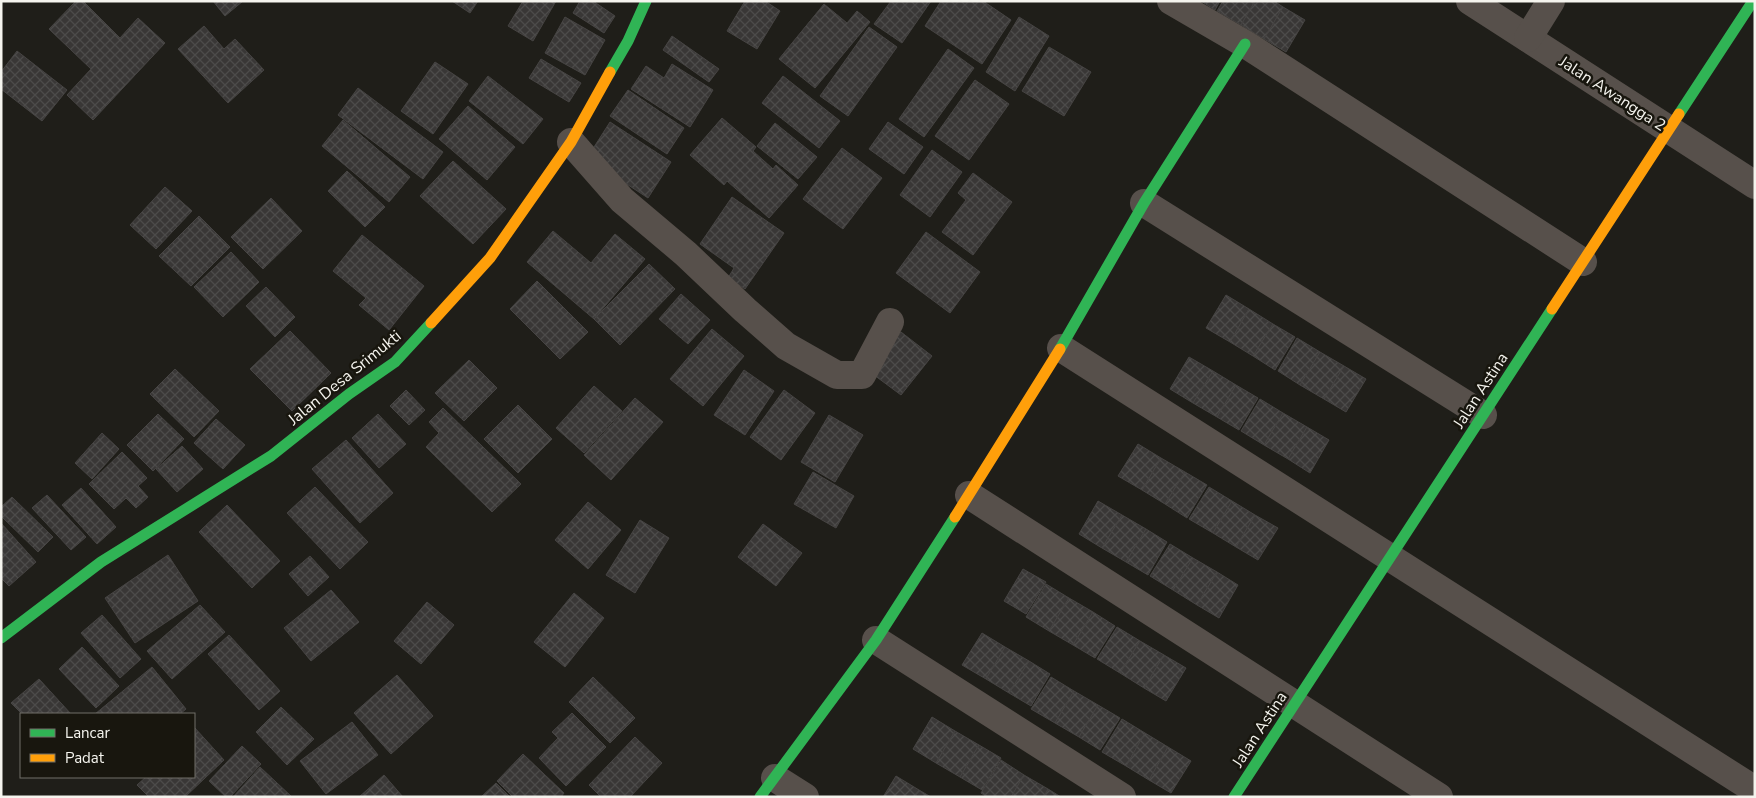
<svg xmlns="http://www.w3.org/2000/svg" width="1756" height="798" font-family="'Nunito Sans',sans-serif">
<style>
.building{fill:url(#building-cross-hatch);stroke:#464443}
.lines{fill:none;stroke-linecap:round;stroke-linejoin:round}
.street{stroke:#57504b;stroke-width:28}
.fast{stroke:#30b455;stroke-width:11}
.slow{stroke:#ff9f0a;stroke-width:11}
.labels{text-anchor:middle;stroke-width:5;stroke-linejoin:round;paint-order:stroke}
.street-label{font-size:16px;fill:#f5f4ee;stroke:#18160e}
</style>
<defs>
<pattern id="building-cross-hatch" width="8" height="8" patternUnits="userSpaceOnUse" patternTransform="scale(1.25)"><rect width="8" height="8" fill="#393736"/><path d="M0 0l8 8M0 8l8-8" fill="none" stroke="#4c4b4a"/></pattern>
</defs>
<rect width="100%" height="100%" fill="#1f1e19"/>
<!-- building -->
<g class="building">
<polygon points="76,1 83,1 120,38 138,18 165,43 93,120 67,95 91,69 49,29"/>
<polygon points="213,1 243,1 225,16"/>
<polygon points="452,1 478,1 470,13"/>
<polygon points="523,1 556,1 533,41 508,26"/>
<polygon points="580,1 593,1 615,16 604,33 573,13"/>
<polygon points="745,1 765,1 780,11 757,49 727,31"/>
<polygon points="891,1 931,1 902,43 874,24"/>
<polygon points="941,1 983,1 1011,20 982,64 925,26"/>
<polygon points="1201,1 1220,1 1215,10"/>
<polygon points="1223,1 1255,1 1241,25 1217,11"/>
<polygon points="1255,1 1274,1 1283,7 1264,39 1241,25"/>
<polygon points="824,4 847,23 857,11 870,22 815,88 779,59"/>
<polygon points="1283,7 1305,20 1286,52 1264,39"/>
<polygon points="565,17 605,40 585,75 545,53"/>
<polygon points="1019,17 1049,36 1015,91 986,72"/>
<polygon points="204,26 224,49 235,39 264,70 228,103 178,49"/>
<polygon points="869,27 897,47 848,116 820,96"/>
<polygon points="672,36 719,69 709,82 663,50"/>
<polygon points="1049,47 1091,72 1064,116 1022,91"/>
<polygon points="948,49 974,68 924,137 899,119"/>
<polygon points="17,51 67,90 42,121 1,89 1,72"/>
<polygon points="541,59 581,83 569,102 529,78"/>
<polygon points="435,62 468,84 433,134 401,111"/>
<polygon points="672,64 713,90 690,127 631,89 646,66 664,78"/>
<polygon points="488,76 543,119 523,144 469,101"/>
<polygon points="783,76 840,121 819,148 762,103"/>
<polygon points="975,80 1009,104 969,160 935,136"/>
<polygon points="358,88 443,152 423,179 338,115"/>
<polygon points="628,90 684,128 667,154 610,116"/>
<polygon points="468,106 515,147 487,180 439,139"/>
<polygon points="722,118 756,147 753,151 773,169 776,165 798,185 769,218 727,181 724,185 690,155"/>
<polygon points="343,120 410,177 389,202 322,146"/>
<polygon points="610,122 671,162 648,198 587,158"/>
<polygon points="888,122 923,147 904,174 869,149"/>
<polygon points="775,123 817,157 798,179 757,146"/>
<polygon points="842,148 882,178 843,229 803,199"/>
<polygon points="932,150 962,172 930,217 900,195"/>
<polygon points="453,161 506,209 473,244 420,196"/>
<polygon points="347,171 385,207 365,227 328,191"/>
<polygon points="973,173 1012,202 973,255 942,232 966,200 958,193"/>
<polygon points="165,187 192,211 156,249 130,225"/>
<polygon points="732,197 784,233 745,289 728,278 734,268 700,244"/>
<polygon points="271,198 302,231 263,269 231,237"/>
<polygon points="199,216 230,247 191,286 159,256"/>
<polygon points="553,231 591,263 615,234 645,259 594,319 527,262"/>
<polygon points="926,232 980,272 950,313 896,273"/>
<polygon points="362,235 424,286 389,330 359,305 366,298 333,271"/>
<polygon points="231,252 259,282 223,317 194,287"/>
<polygon points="649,264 675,289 620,345 594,319"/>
<polygon points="537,281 588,332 560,359 510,309"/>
<polygon points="266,287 295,317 275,337 246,306"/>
<polygon points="681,294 710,320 688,344 659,319"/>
<polygon points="1226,295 1249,309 1230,342 1206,328"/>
<polygon points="1249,309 1273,324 1253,356 1230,342"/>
<polygon points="1273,324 1295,337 1275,370 1253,356"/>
<polygon points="712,329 744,356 703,406 670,379"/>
<polygon points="290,331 331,373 292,411 250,369"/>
<polygon points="901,332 932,356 901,395 870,372"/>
<polygon points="1297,338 1320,352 1300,385 1278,371"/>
<polygon points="1320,352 1344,366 1324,399 1300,385"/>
<polygon points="1189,357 1213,371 1193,403 1170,389"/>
<polygon points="469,360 497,388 464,421 435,393"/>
<polygon points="1344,366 1366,379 1346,412 1324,399"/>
<polygon points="175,369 219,411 194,437 150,394"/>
<polygon points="744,370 774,391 745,435 714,415"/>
<polygon points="1213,371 1236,385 1217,417 1193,403"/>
<polygon points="1236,385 1258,398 1239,430 1217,417"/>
<polygon points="594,386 622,411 584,453 556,428"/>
<polygon points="406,390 425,410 409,425 390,406"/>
<polygon points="784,390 815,413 781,460 750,437"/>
<polygon points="635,398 663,422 611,480 584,455"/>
<polygon points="1260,399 1283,413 1264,445 1241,431"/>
<polygon points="518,405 552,439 518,473 484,439"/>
<polygon points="443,408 521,484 492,512 426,447 439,433 429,422"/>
<polygon points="1283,413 1307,427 1288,459 1264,445"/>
<polygon points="158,414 184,439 153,471 127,445"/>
<polygon points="378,414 406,444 379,468 352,438"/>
<polygon points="829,415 863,435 835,482 801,462"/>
<polygon points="216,419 245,445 223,469 194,443"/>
<polygon points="1307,427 1329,440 1310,473 1288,459"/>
<polygon points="102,433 119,449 92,479 75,463"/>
<polygon points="346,440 393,493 360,523 312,469"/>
<polygon points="1138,444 1161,458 1142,490 1118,476"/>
<polygon points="182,446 203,469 177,492 156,469"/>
<polygon points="122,452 147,478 138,486 148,497 136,508 126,498 114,509 89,484"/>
<polygon points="1161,458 1185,472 1165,504 1142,490"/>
<polygon points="813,472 854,496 836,528 794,504"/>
<polygon points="1185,472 1207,485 1187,518 1165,504"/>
<polygon points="315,487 368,542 340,569 287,513"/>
<polygon points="1209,487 1232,501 1213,533 1189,519"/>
<polygon points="81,488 116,527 97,544 62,505"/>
<polygon points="47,495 86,537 71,550 32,508"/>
<polygon points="12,497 53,537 38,552 1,516 1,507"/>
<polygon points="1098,501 1122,515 1102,548 1079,534"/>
<polygon points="1232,501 1255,515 1236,547 1213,533"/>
<polygon points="588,502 621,530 588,569 555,540"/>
<polygon points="227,505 280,561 252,588 199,532"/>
<polygon points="1122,515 1146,529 1126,562 1102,548"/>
<polygon points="1255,515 1278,528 1258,560 1236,547"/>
<polygon points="640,520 669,538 635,593 606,575"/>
<polygon points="1,523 36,562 9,586 1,578"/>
<polygon points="763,524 802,553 776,586 738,557"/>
<polygon points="1146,529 1167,542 1148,575 1126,562"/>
<polygon points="1170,544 1193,558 1173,590 1150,576"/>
<polygon points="168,555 198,601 135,643 105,598"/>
<polygon points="310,556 329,577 308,596 289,574"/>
<polygon points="1193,558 1217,572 1197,605 1173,590"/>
<polygon points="1023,569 1046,582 1026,614 1004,601"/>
<polygon points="1217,572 1238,585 1219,618 1197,605"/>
<polygon points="1046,584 1069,598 1049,631 1026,617"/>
<polygon points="331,590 359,622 311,661 284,628"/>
<polygon points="574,593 604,618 565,667 534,642"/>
<polygon points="1069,598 1093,612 1073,645 1049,631"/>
<polygon points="427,602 454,625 421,664 394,641"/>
<polygon points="200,605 225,632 172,679 147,651"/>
<polygon points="1093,612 1115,626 1095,658 1073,645"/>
<polygon points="102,615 141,659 120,678 81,633"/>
<polygon points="1117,627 1140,641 1120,673 1097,659"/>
<polygon points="982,633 1005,647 986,679 962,665"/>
<polygon points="229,635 280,691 259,710 208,654"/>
<polygon points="1140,641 1164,655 1144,688 1120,673"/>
<polygon points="82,647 119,686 96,708 59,669"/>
<polygon points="1005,647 1029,661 1009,693 986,679"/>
<polygon points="1164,655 1186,668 1166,701 1144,688"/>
<polygon points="1029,661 1050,674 1031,706 1009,693"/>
<polygon points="152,667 186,709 180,714 95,714"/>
<polygon points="397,675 433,716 391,754 354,713"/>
<polygon points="593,677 635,718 610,743 569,702"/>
<polygon points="1051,677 1074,691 1055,723 1031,709"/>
<polygon points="39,679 71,714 22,714 11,703"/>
<polygon points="1074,691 1098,705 1079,737 1055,723"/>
<polygon points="1098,705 1120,718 1100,750 1079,737"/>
<polygon points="281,707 314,739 287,765 256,732"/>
<polygon points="572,713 606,747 566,786 539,758 558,738 552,732"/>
<polygon points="932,717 955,731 936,763 913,749"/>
<polygon points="1122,719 1145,733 1126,766 1102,752"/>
<polygon points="352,722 378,755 326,794 300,761"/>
<polygon points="194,727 224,760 185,797 149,797 137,785 146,777 194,777"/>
<polygon points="955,731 979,745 960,777 936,763"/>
<polygon points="1145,733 1168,747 1149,780 1126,766"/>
<polygon points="635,737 662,763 630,797 601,797 589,785"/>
<polygon points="979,745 1001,758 982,790 960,777"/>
<polygon points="242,746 261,764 230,797 226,797 209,781"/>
<polygon points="1168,747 1191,761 1171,793 1149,780"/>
<polygon points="523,754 564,793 561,797 513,797 497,781"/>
<polygon points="1001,760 1024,775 1011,797 987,797 981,793"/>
<polygon points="260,767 292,797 233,797"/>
<polygon points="384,775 403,797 359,797"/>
<polygon points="1024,775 1048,789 1044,797 1011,797"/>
<polygon points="896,776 919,790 915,797 883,797"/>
<polygon points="496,783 510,797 481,797"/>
<polygon points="1048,789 1061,797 1044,797"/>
<polygon points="919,790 931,797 915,797"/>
</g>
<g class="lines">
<!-- street -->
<g class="street">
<polyline points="1171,1 1245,44 1583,262"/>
<polyline points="1470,1 1755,185"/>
<polyline points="1528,38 1551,1"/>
<polyline points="571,142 622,200 686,254 745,310 786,346 837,375 862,375 890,322"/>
<polyline points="1144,203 1483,415"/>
<polyline points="1061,348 1755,790"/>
<polyline points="969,495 1439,797"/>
<polyline points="876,640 1122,797"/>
<polyline points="775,778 805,797"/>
</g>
<!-- fast -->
<g class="fast">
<polyline points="610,72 628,41 646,1"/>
<polyline points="1679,114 1753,1"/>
<polyline points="1060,349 1144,203 1245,44"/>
<polyline points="1,638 101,562 271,456 349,394 395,362 431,323"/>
<polyline points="760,797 876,640 955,517"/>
<polyline points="1234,797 1552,309"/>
</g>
<!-- slow -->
<g class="slow">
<polyline points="1552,309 1679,114"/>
<polyline points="431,323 490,258 571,142 610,72"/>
<polyline points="955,517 1060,349"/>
</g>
</g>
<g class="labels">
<!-- street labels -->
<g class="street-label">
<text transform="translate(1613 93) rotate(33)" y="6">Jalan Awangga 2</text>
<text transform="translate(344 377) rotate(-39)" y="6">Jalan Desa Srimukti</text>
<text transform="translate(1480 390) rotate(-57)" y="6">Jalan Astina</text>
<text transform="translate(1259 729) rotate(-57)" y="6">Jalan Astina</text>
</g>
</g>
<!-- border -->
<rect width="1756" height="798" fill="none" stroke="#f5f4ee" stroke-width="5"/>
<!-- legend -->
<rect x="20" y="713" width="175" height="65" fill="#18160e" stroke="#706f68"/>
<rect x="30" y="729" width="25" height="8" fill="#30b455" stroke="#706f68"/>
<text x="65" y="738" font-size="15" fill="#f5f4ee">Lancar</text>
<rect x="30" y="754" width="25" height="8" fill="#ff9f0a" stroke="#706f68"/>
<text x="65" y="763" font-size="15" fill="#f5f4ee">Padat</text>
</svg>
